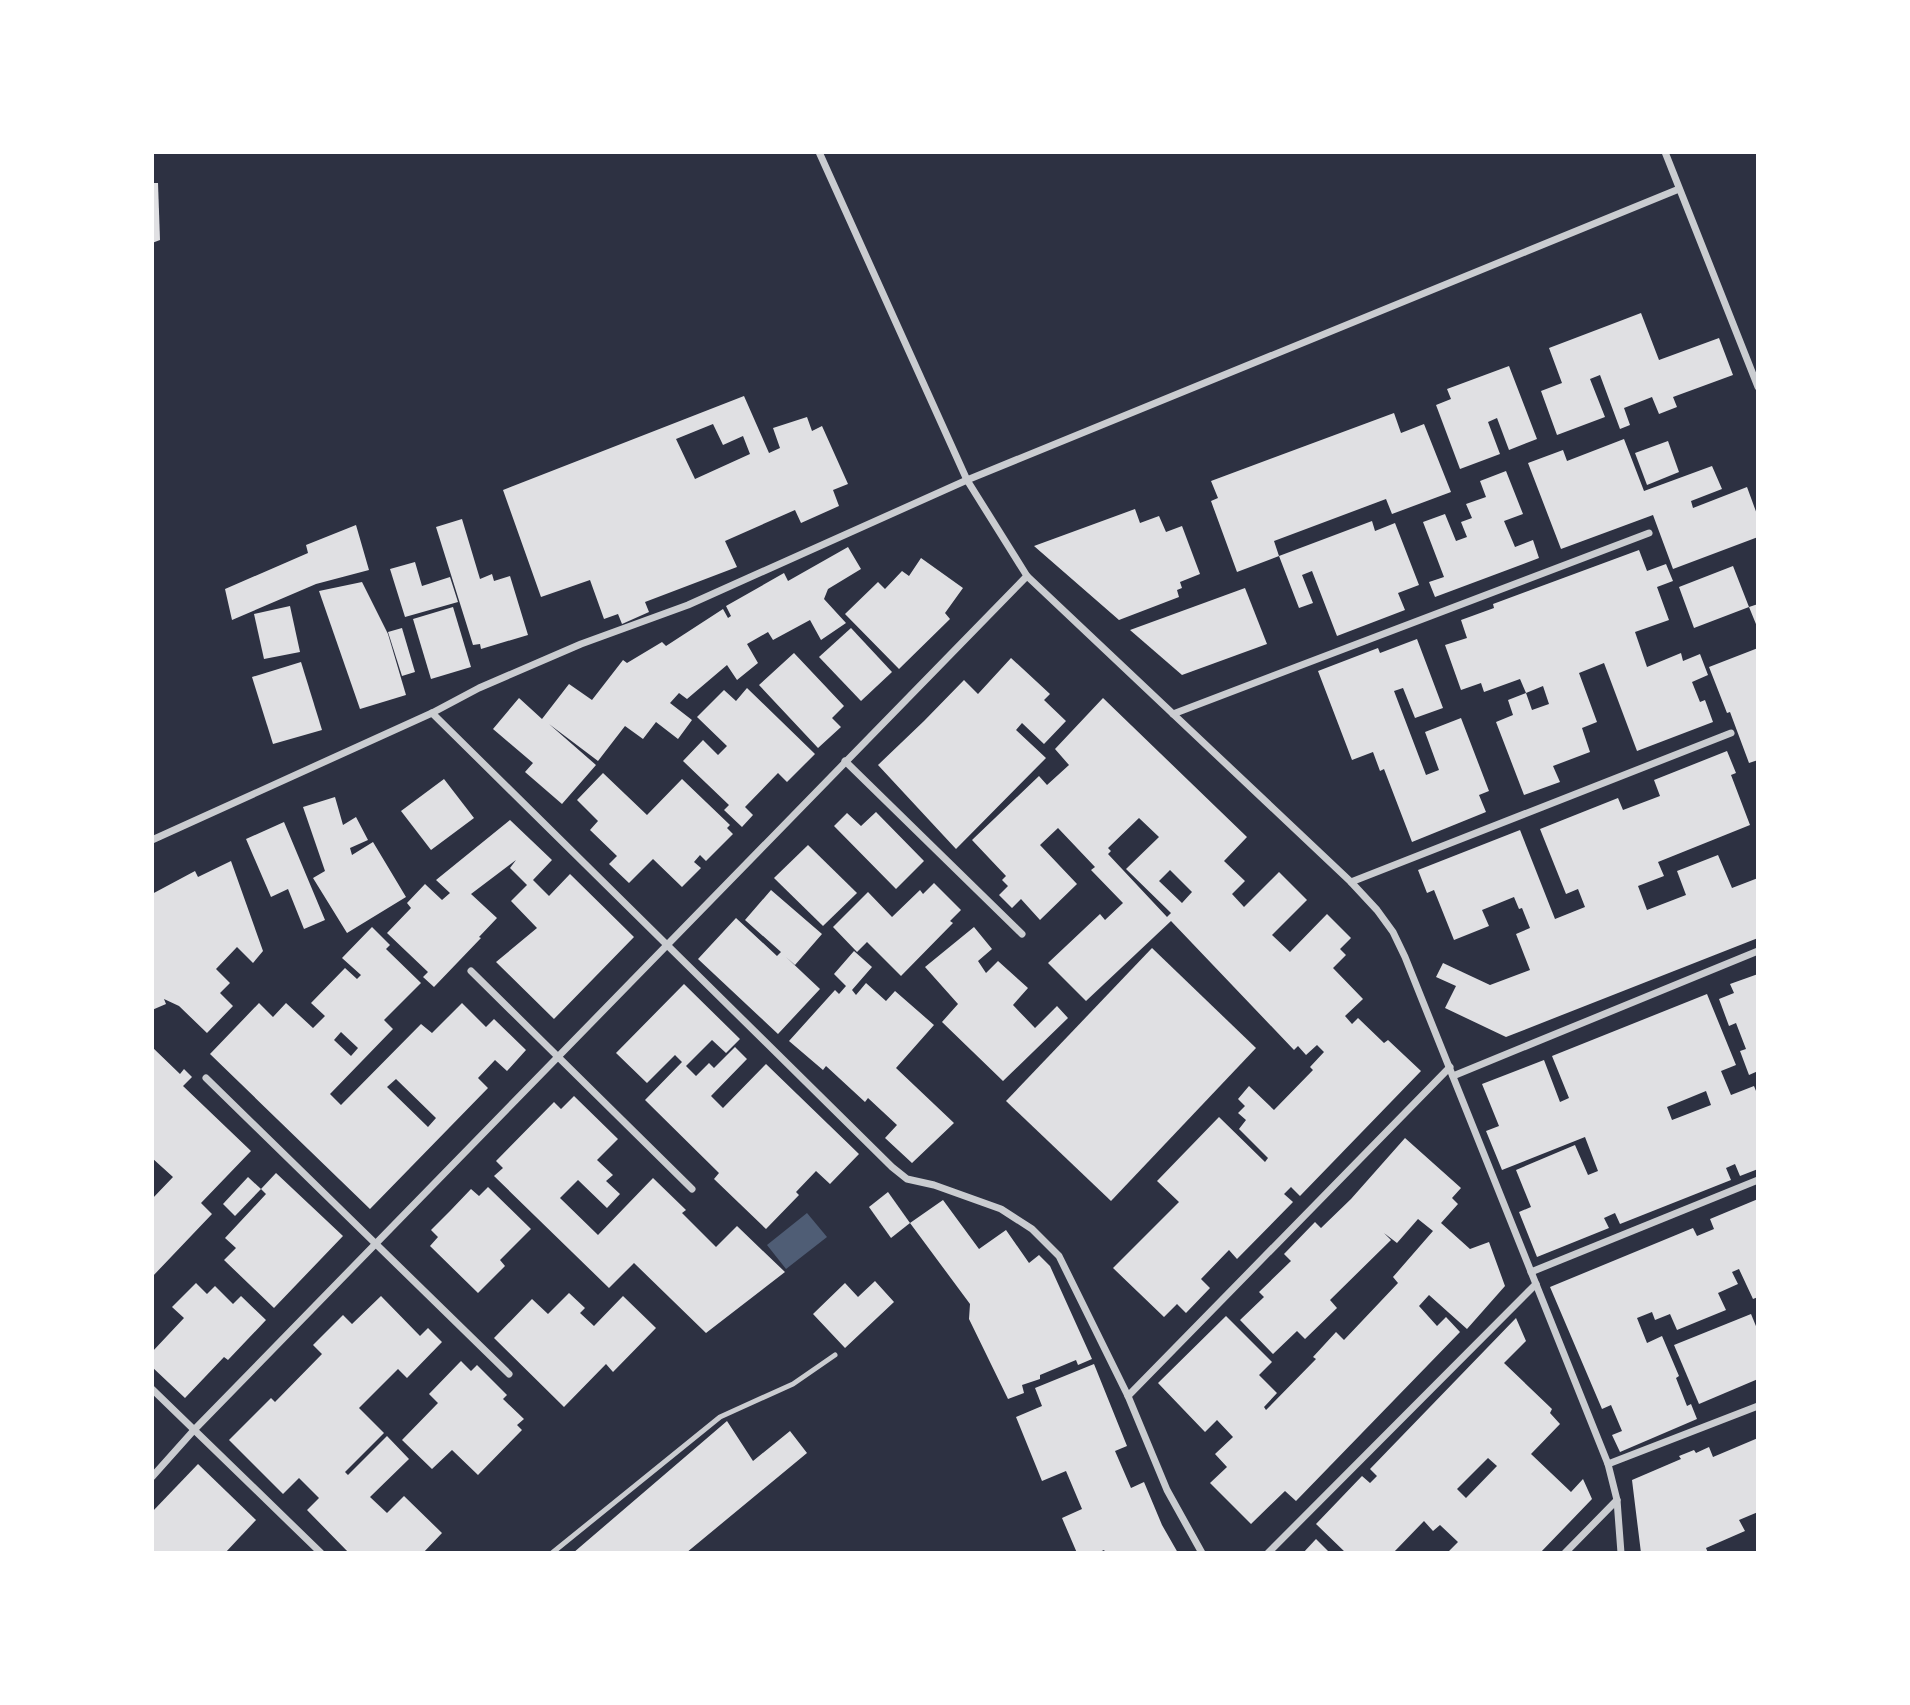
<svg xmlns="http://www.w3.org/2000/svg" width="1910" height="1705" font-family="'Roboto Serif',serif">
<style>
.water{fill:#4f5d75}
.building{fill:#e0e0e3;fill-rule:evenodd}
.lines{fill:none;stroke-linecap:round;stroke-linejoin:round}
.service{stroke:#caccd0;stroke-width:5}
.minor{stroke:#caccd0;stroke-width:7}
</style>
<rect width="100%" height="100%" fill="#2d3142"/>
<!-- water -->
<polygon class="water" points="807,1213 827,1237 786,1269 767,1245"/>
<!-- building -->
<g class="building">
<polygon points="152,183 158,183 160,240 152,243"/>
<polygon points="1641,313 1659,360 1719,338 1733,375 1673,397 1677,407 1659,414 1652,397 1624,408 1630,425 1620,429 1600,375 1590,379 1605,417 1557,435 1541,391 1562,383 1549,348"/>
<polygon points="1509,366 1537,439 1509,450 1497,418 1488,422 1500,454 1460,469 1436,405 1451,399 1447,389"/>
<path d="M744,396L769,453L780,448L773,428L807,417L812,431L822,426L848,484L833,490L839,506L801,523L795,510L725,541L737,567L645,602L649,612L622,624L618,614L604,619L590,580L541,597L503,490ZM713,424L723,445L743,436L750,454L695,479L676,439Z"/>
<polygon points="1394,413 1401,433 1424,424 1451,492 1392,514 1386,499 1274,541 1279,556 1237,572 1211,501 1218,498 1211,481"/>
<polygon points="1624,439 1644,491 1712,466 1722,489 1691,501 1693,508 1747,487 1758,517 1758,537 1673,569 1653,515 1561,549 1528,463 1563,450 1567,461"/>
<polygon points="1668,441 1679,472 1647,485 1635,453"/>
<polygon points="1506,471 1523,514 1504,521 1515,547 1533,540 1539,558 1435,597 1429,582 1444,577 1423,522 1445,514 1456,541 1467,537 1461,522 1472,518 1466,504 1486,497 1480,481"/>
<polygon points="1135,509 1140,523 1159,516 1166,532 1182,526 1200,574 1180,582 1182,588 1177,590 1179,597 1119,620 1034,546"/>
<polygon points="462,519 480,579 492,574 494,581 510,576 528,635 481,649 480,644 473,645 436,527"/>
<polygon points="1372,521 1375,531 1395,523 1419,585 1398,593 1405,610 1337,636 1312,571 1302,575 1313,603 1299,608 1279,556"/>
<polygon points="356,525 369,570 316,584 232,620 225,589 308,553 306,545"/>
<polygon points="848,547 861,569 828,589 824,599 846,623 821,640 810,620 773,640 768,632 747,644 758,663 737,680 727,665 687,699 679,693 670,703 692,720 678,739 656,722 643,739 625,726 598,761 549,724 596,765 562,804 525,772 533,763 493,729 519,698 542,719 569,684 592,700 623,660 627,663 662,642 666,646 723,609 728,618 731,616 726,606 784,573 788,581"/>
<polygon points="1639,550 1647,571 1666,564 1673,581 1657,587 1669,620 1635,632 1647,667 1681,653 1683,661 1700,654 1708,675 1692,682 1700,702 1705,700 1713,722 1637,751 1604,663 1579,673 1597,722 1582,728 1590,752 1553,766 1560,782 1524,795 1496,722 1513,715 1508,700 1526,693 1532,710 1549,704 1543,686 1526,693 1520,679 1484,692 1481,683 1461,690 1445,645 1467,638 1461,620 1494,608 1493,604"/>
<polygon points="921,558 963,588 945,613 950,619 899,669 845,614 878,582 885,589 902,571 909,576"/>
<polygon points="415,562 422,586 450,577 458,602 405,617 390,569"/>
<polygon points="1733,566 1749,607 1758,604 1758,629 1749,607 1694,628 1679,587"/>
<polygon points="362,582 388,634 406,695 360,709 319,591"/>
<polygon points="1245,588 1267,644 1182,675 1130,630"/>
<polygon points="290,606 300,652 264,659 254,614"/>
<polygon points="453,607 471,667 431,679 413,619"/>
<polygon points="402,628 415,672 402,676 388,632"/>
<polygon points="851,628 892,672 861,701 819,657"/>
<polygon points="1417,639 1443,708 1415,718 1403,688 1394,691 1426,775 1439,770 1425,732 1461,718 1489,791 1479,795 1486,812 1412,842 1384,769 1380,771 1373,752 1352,760 1318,671 1378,648 1380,653"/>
<polygon points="1758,648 1758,760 1749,763 1730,712 1727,713 1709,667"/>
<polygon points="794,653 844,706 832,718 841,727 818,748 759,685"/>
<polygon points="1011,658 1050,694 1044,700 1066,721 1044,744 1022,723 1016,730 1046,758 956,849 878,765 924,721 964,680 978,694"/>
<polygon points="301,662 322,730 273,744 252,677"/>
<polygon points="747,688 815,754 787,782 778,773 745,807 753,815 742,827 724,810 729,805 683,761 703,740 718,755 727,746 697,717 724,690 736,701"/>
<path d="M1103,698L1247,837L1224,861L1245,881L1232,894L1244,907L1279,872L1307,900L1272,935L1290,952L1327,914L1351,938L1340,949L1346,955L1333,968L1363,999L1345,1016L1352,1024L1358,1018L1384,1043L1388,1040L1421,1071L1300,1196L1291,1187L1284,1194L1293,1202L1237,1259L1229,1250L1201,1279L1210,1288L1186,1313L1177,1304L1164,1317L1113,1268L1179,1202L1157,1181L1219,1117L1265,1162L1268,1158L1239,1129L1246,1120L1238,1113L1245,1106L1238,1099L1249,1086L1274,1110L1313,1070L1310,1067L1324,1052L1317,1045L1306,1055L1298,1046L1294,1050L1171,921L1086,1001L1048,963L1100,914L1105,920L1123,903L1091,870L1095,867L1058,828L1040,845L1077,884L1040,920L1021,899L1012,908L999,895L1008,886L1002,880L1006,876L972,840L1039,776L1047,785L1069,765L1055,749ZM1139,818L1159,837L1126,869L1171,913L1167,917L1108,854L1111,851L1108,848ZM1170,870L1192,892L1182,903L1159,881Z"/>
<polygon points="1727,751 1736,773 1731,775 1750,825 1658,862 1664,876 1638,886 1647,910 1686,895 1677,871 1718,855 1732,888 1758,878 1758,938 1506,1037 1445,1008 1456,986 1436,977 1443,963 1490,985 1530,970 1516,934 1530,928 1522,908 1519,909 1514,897 1482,910 1489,926 1454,940 1434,890 1427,893 1418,870 1520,830 1555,919 1585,907 1578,889 1566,894 1540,829 1618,798 1623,810 1660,796 1654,780"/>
<polygon points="603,773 647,815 682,779 730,825 727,828 733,834 706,861 700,855 694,862 701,868 682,887 653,859 629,883 609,864 617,856 590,830 598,821 577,800"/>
<polygon points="444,779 474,818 431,850 401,811"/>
<polygon points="335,797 343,825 356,817 368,840 350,848 352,855 373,842 406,897 347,933 313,878 325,871 303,807"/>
<polygon points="876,812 924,861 896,889 834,826 847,813 861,826"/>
<polygon points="510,820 552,860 533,880 549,896 570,874 634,937 554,1019 496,962 537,928 511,901 527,885 510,868 516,860 471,894 497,918 479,937 481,938 434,987 423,977 428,972 387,933 411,908 407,903 425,884 442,900 450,893 436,880"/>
<polygon points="284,822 325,920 304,929 288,889 271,897 246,839"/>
<polygon points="808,845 857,893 823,926 774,878"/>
<polygon points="231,861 263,951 253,963 237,947 216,969 230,983 220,993 233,1006 207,1033 179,1006 164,999 166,1004 152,1010 152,894 195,871 198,877"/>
<polygon points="934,883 961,910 950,921 953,923 901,976 867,942 857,952 833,927 868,892 892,917 920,890 923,894"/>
<polygon points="771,890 822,934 795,965 786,957 820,989 778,1034 698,959 736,918 777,956 781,952 745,920"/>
<path d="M372,927L390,945L386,949L421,983L384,1020L393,1029L330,1094L341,1105L421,1024L432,1033L462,1003L486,1027L494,1019L526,1050L507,1071L495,1060L478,1078L488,1088L370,1209L210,1054L259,1003L273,1017L286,1003L313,1028L325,1016L311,1003L345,968L357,979L361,975L342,958ZM341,1032L358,1048L351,1056L334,1040ZM396,1079L436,1118L428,1127L387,1087Z"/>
<polygon points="974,927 992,949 978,961 986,973 998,961 1028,988 1013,1005 1035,1028 1057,1006 1068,1018 1003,1081 942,1022 958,1004 925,967"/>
<polygon points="1152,948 1256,1048 1111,1201 1006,1101"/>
<polygon points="854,951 872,967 852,990 856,995 866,983 886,1001 895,991 934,1025 896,1068 954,1123 912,1163 885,1138 897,1125 868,1098 865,1102 826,1066 823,1070 789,1041 835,990 839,994 846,986 834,974"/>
<polygon points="1758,974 1758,1071 1749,1075 1740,1051 1746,1049 1736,1023 1729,1026 1719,999 1734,993 1730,984"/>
<polygon points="684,984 740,1039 726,1053 712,1040 686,1066 696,1076 709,1063 714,1068 735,1047 747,1059 711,1096 723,1108 766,1064 859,1154 830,1184 816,1171 796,1192 799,1195 766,1229 714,1179 719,1173 645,1100 682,1062 675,1055 647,1083 616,1053"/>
<path d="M1707,994L1736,1065L1721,1071L1731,1095L1754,1086L1758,1096V1169L1740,1176L1735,1164L1726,1168L1731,1180L1620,1224L1615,1213L1604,1218L1609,1228L1537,1257L1519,1212L1531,1207L1516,1170L1575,1145L1588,1175L1598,1171L1585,1137L1502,1170L1486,1131L1499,1126L1482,1084L1544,1060L1560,1102L1569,1098L1552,1056ZM1706,1091L1711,1105L1672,1120L1667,1107Z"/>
<polygon points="152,1047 180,1074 184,1069 192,1077 183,1086 251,1151 201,1203 212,1214 152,1277 152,1199 173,1177 152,1158"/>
<polygon points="574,1096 618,1139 597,1160 613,1175 606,1181 620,1194 607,1208 578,1180 560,1198 598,1235 653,1178 686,1210 682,1213 716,1247 737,1226 785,1272 706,1333 634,1263 609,1288 494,1176 503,1168 496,1161 554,1102 561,1109"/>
<polygon points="1405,1138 1461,1188 1452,1198 1458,1204 1441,1223 1470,1249 1489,1242 1505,1286 1467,1329 1429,1295 1419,1306 1437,1326 1446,1317 1460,1332 1296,1501 1285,1491 1251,1524 1210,1483 1227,1467 1215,1454 1233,1437 1217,1420 1205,1432 1158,1383 1226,1316 1272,1362 1259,1375 1277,1393 1264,1407 1266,1410 1316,1359 1313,1357 1336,1332 1344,1340 1398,1283 1393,1277 1433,1231 1418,1219 1397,1243 1384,1233 1391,1240 1330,1300 1337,1308 1305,1339 1297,1331 1273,1354 1240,1320 1264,1297 1259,1292 1291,1261 1284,1254 1315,1222 1321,1228 1351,1199"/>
<polygon points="276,1173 343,1236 274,1308 224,1260 236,1248 225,1238 266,1194 261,1189"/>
<polygon points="248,1177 261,1189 235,1216 223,1204"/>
<polygon points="488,1187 531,1229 500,1260 505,1266 478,1293 430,1246 438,1237 431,1230 450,1211 471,1189 479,1196"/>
<polygon points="888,1192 910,1223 891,1238 869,1207"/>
<polygon points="1758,1199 1758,1297 1753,1299 1739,1269 1732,1272 1738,1284 1718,1293 1726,1310 1677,1330 1670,1314 1655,1320 1652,1312 1637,1318 1647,1343 1662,1336 1679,1376 1676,1378 1687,1406 1691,1404 1697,1419 1620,1452 1612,1435 1622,1431 1611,1405 1602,1409 1550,1287 1693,1228 1697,1236 1714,1229 1710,1219"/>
<polygon points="943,1200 979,1249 1006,1230 1029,1263 1039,1255 1050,1266 1092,1359 1078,1365 1076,1360 1040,1375 1040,1379 1022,1385 1024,1393 1008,1399 969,1319 970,1304 910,1223"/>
<polygon points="875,1281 894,1302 845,1348 813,1314 845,1283 858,1297"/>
<polygon points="196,1283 207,1294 215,1286 233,1304 241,1296 266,1320 228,1360 224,1357 185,1398 152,1367 152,1352 184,1318 172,1307"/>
<polygon points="569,1293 585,1308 580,1313 594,1326 623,1296 656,1328 613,1372 606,1364 564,1407 494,1338 532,1299 548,1314"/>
<polygon points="381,1296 420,1336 428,1328 442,1342 407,1378 398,1369 359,1408 384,1433 345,1472 348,1475 387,1436 409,1459 370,1497 387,1513 404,1496 442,1533 423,1553 349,1553 307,1510 319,1498 299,1478 283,1494 229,1440 271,1398 275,1402 322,1354 313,1345 343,1315 352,1324"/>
<polygon points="1751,1314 1758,1331 1758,1379 1699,1404 1674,1345"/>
<path d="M1516,1318L1526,1341L1504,1363L1552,1409L1550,1413L1560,1424L1531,1454L1571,1492L1583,1479L1592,1499L1540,1553H1447L1458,1542L1440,1525L1433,1531L1424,1521L1393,1553H1346L1316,1524L1362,1476L1370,1483L1377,1476L1370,1469ZM1488,1458L1497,1466L1466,1498L1457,1489Z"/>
<polygon points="461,1361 471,1371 477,1365 507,1395 503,1399 524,1419 517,1425 522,1430 478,1475 452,1450 432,1469 402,1440 438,1403 429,1394"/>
<polygon points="1094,1364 1127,1446 1115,1451 1131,1488 1144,1482 1162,1525 1178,1553 1106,1553 1104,1550 1097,1553 1077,1553 1062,1518 1082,1509 1066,1471 1042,1481 1016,1417 1042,1406 1035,1388"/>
<polygon points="727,1421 753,1461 790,1431 807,1453 686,1553 573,1553"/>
<polygon points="1758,1438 1758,1512 1739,1520 1745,1531 1706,1548 1708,1553 1641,1553 1632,1480 1681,1459 1679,1456 1694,1450 1696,1453 1709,1447 1713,1457"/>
<polygon points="198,1464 256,1520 225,1553 152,1553 152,1512"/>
<polygon points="1316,1539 1330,1553 1303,1553"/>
</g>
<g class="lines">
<!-- service -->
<polyline class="service" points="552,1553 720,1417 793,1384 835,1355"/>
<!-- minor -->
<g class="minor">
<polyline points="819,152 967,480 1027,576 1351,882 1377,910 1393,932 1405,957 1608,1464 1617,1500 1621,1553"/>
<polyline points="1665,152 1758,387"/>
<polyline points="432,713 892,1167 907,1179 934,1185 1001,1209 1032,1229 1059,1256 1128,1396 1167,1490 1202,1553"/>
<polyline points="1173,714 1649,533"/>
<polyline points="845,761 1022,934"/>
<polyline points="152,840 432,713 479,688 581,644 688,605 967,480 1679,189"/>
<polyline points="1351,882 1731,733"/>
<polyline points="471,971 692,1189"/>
<polyline points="1453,1076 1758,951"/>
<polyline points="206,1078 509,1374"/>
<polyline points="1531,1272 1758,1180"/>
<polyline points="152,1389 321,1553"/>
<polyline points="1128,1396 1450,1067"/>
<polyline points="1608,1464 1758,1406"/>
<polyline points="152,1477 194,1430 1027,576"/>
<polyline points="1268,1553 1536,1284"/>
<polyline points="1565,1553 1617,1500"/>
</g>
</g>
<!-- border -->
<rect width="1910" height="1705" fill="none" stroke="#ffffff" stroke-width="308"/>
</svg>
